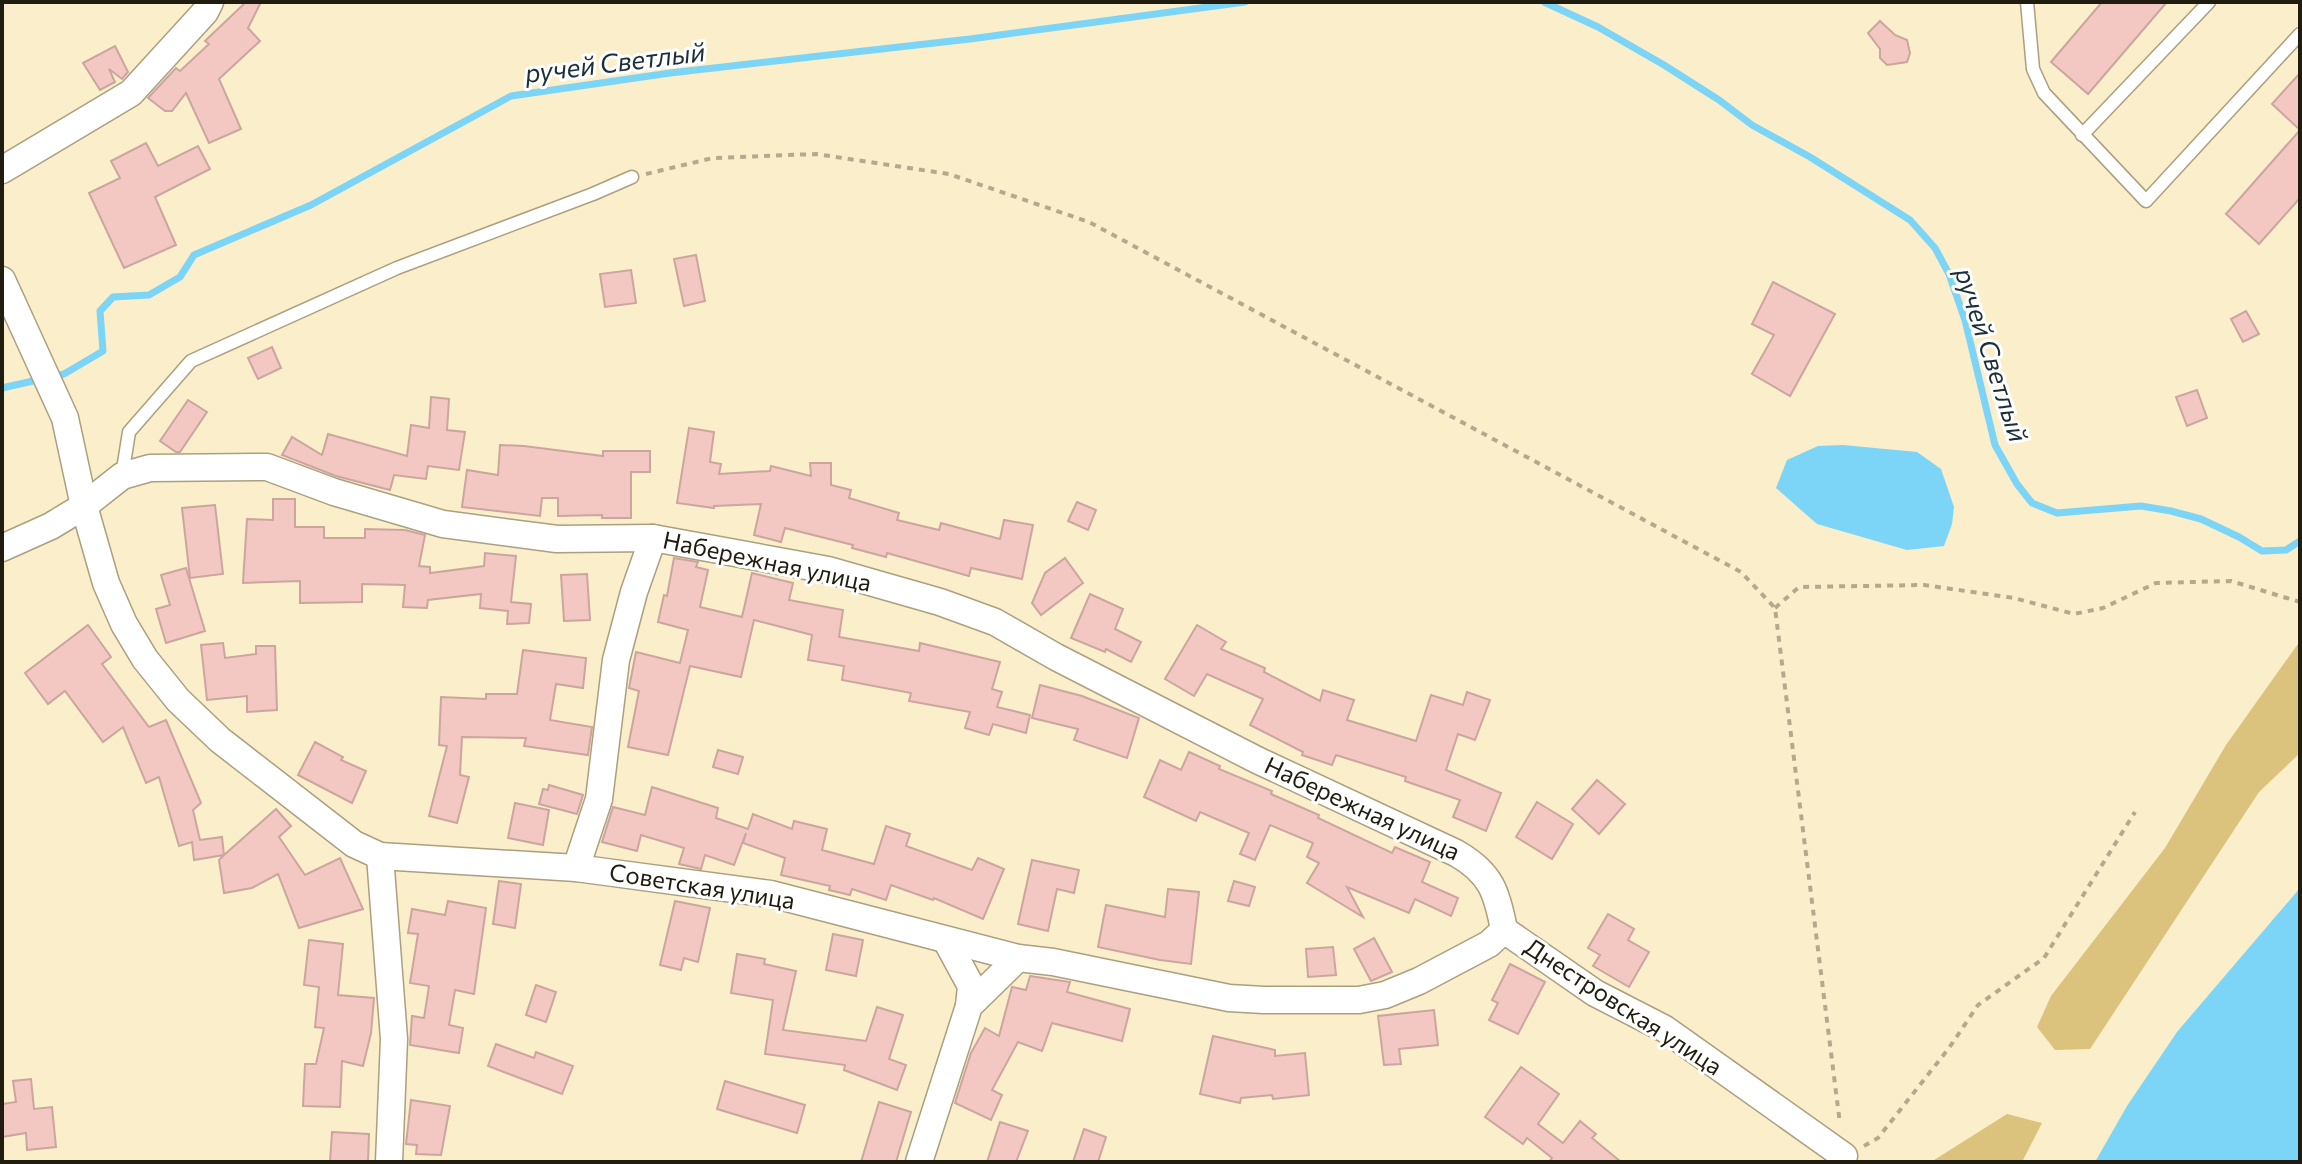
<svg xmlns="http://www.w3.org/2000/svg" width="2302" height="1164" font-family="Commissioner,sans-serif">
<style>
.green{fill:#dbc37d}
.water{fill:#7cd4f7}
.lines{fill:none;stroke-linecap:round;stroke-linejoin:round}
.stream{stroke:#7cd4f7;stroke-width:7}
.building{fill:#f3c8c2;stroke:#cca59f;stroke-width:2}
.service-casing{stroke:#ab9f7f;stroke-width:15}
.minor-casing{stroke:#ab9f7f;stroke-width:29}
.path{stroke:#b3aa8e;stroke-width:4;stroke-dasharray:6 6;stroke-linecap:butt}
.service{stroke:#fff;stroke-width:12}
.minor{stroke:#fff;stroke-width:26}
.labels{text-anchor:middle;stroke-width:6;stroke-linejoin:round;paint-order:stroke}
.street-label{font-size:24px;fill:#201c0f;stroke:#fff}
.water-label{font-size:26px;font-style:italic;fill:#1a2f37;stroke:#fff}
</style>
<rect width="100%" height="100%" fill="#faeecb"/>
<!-- green -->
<g class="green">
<polygon points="2300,641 2300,753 2259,792 2090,1049 2055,1050 2037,1027 2051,996 2165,848 2226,745"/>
<polygon points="2007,1114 2042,1123 2022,1162 1931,1162"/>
</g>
<!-- water -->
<g class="water">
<polygon points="1843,445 1917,452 1941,469 1954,507 1952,524 1944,546 1907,550 1817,524 1776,488 1787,460 1818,446"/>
<polygon points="2300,888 2300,1162 2095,1162 2127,1106 2177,1032"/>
</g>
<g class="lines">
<!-- stream -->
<g class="stream">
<polyline points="1544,2 1598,27 1664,65 1719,100 1752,125 1810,157 1910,220 1935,248 1949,274 1965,320 1995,445 2017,484 2032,503 2057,513 2141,506 2171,511 2201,519 2239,537 2262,551 2286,550 2300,541"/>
<polyline points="2,388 64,374 103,351 100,311 113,297 149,295 180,277 194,255 311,205 511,96 670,73 970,39 1245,2"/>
</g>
</g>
<!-- building -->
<g class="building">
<polygon points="246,2 261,2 248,28 260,41 219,79 241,129 209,143 186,93 172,111 165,111 148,98 176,68 180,71 209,44 205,41"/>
<polygon points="2102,2 2167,2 2088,94 2051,62"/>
<polygon points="1880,21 1895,35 1907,40 1910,53 1907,62 1887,65 1880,58 1880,49 1868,33"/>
<polygon points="115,46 128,72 122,79 109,69 115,82 100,90 83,63"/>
<polygon points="2300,73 2300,130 2272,104"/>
<polygon points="2300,130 2300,198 2259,244 2226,214"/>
<polygon points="146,143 158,166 198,146 210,169 155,197 176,245 124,268 89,193 120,178 111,161"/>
<polygon points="696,255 705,301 684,306 674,259"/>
<polygon points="631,270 636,303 605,307 600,274"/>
<polygon points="1773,282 1835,314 1790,396 1752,374 1774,335 1752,324"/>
<polygon points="2246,311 2259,334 2243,342 2231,319"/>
<polygon points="272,347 281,368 258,379 248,358"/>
<polygon points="2197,390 2207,418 2187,426 2176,397"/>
<polygon points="431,397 449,399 447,430 465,432 459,470 428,466 426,479 394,475 390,490 336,476 282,455 292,437 322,455 328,434 407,456 411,425 429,428"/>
<polygon points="188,400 207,412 180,452 176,452 160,441"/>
<polygon points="689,428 714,432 710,462 721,464 719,474 770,471 771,466 811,476 810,463 831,463 831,485 851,490 849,498 899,513 897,520 939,530 941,523 1000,539 1004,520 1033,525 1022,579 971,568 969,576 887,553 886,557 852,548 853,545 785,528 781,542 754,535 761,504 714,506 714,508 677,503"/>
<polygon points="500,445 524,446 603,456 603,451 650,451 650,472 631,472 631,518 602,518 602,515 558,516 558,498 542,498 540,516 462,507 467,470 498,475"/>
<polygon points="273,499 295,499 295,527 324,527 324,538 365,538 365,529 405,530 425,535 419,566 430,567 430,573 484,566 485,553 516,556 511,602 531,604 529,623 507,624 508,611 480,608 481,594 428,600 427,608 403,607 405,585 362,584 362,602 300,603 300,581 243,583 247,519 273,520"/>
<polygon points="1077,502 1096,510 1088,530 1068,521"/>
<polygon points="215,505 223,574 190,578 182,508"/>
<polygon points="674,558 698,562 696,567 708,570 700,607 742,617 752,573 793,583 789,600 843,610 839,637 919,651 920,643 1000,662 992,689 1002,692 997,707 1030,715 1026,733 993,724 989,735 965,728 970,712 909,701 911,693 842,680 844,666 808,660 812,635 754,620 741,677 690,666 668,755 628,747 639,691 629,688 636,652 680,663 688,630 658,622 664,595 667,596"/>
<polygon points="1065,558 1083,583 1041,615 1032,603 1045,573"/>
<polygon points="186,568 205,631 166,643 156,609 170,605 161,575"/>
<polygon points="587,574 590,620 564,621 561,575"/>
<polygon points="1090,594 1123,609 1115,629 1141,642 1131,662 1106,649 1105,652 1071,638"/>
<polygon points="88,625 111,657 102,664 149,727 166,720 201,803 193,810 200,840 222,837 224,855 276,809 291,826 279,837 305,875 340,858 363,909 299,928 278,874 252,888 224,893 219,860 224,855 194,860 192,842 179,846 159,777 146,783 123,727 103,742 65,691 48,704 25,673"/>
<polygon points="1197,625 1226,642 1221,649 1265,668 1264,672 1320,701 1323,690 1354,700 1347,720 1416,741 1431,695 1463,705 1467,692 1490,700 1475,740 1458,734 1446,770 1501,793 1486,831 1453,817 1460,800 1405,781 1406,777 1336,755 1332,765 1302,755 1303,752 1250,725 1263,699 1207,674 1194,696 1165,679"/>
<polygon points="223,643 225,658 256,654 256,646 275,646 277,710 247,712 247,696 207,700 201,645"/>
<polygon points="523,650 586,658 583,688 556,684 550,720 592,727 588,755 524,746 526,738 462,737 460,775 469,777 457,823 429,816 447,746 439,745 441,697 486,699 486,694 517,694"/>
<polygon points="1040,685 1082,696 1139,718 1127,758 1074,740 1078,729 1032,718"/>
<polygon points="315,742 343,757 341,760 366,771 352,803 298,775"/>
<polygon points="718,750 743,757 738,774 713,767"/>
<polygon points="1189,752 1220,766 1219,769 1272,791 1271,794 1319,815 1318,818 1392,853 1395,847 1430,862 1422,882 1458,898 1451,916 1415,899 1409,913 1347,887 1363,917 1307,883 1319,863 1307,857 1313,843 1270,825 1255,860 1240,854 1249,833 1200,812 1196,821 1144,797 1160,760 1181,770"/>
<polygon points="1597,780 1625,804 1599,834 1572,809"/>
<polygon points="549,785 583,795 577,814 539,804 543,789 548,790"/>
<polygon points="652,787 718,808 716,818 748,829 753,814 792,829 794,821 827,829 822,850 874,864 886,826 910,834 906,846 972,870 978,858 1004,869 983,919 934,898 933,900 891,885 886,900 852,889 850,895 829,890 830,886 781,875 785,858 743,843 746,833 734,865 705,855 701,869 679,864 684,848 641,835 637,851 602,842 613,807 645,815"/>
<polygon points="1537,802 1573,824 1552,859 1516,837"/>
<polygon points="515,803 549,810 543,845 508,838"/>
<polygon points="1032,860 1079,870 1074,893 1057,889 1048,931 1018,924"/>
<polygon points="499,881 521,884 515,928 493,924"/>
<polygon points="1234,881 1255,887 1249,906 1228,901"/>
<polygon points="1168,889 1199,892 1191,964 1160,960 1098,947 1106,905 1165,917"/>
<polygon points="448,901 486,908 474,994 455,990 449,1025 463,1028 459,1053 410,1045 412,1016 424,1018 429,986 410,983 418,934 408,933 412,909 445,915"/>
<polygon points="675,901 710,908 698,962 684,958 681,970 660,965"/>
<polygon points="1608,914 1634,929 1628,940 1649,952 1629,987 1593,966 1600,955 1588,948"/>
<polygon points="833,934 863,940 856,976 826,970"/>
<polygon points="1374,938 1392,972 1371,981 1354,949"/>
<polygon points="309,940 343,944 338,995 374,998 371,1033 363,1066 342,1061 340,1107 303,1106 305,1064 316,1064 324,1028 315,1027 319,987 304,985"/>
<polygon points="1333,947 1336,975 1308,977 1306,949"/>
<polygon points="737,954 765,959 764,964 796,971 783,1030 866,1041 877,1007 903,1015 889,1059 906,1065 897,1090 844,1070 845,1065 765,1054 773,1000 731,993"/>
<polygon points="1510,964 1545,982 1518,1034 1489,1020 1498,1003 1492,1000"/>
<polygon points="1030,976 1070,982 1067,992 1130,1009 1122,1041 1052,1023 1042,1051 1018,1042 992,1090 1002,1095 991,1120 955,1103 971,1053 985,1028 999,1036 1012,987 1026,990"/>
<polygon points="536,985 556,992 546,1022 526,1015"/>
<polygon points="1434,1010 1438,1045 1399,1049 1401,1064 1384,1065 1378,1016"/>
<polygon points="1213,1036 1275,1050 1275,1056 1305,1053 1309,1095 1273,1099 1272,1095 1241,1098 1240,1103 1200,1094"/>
<polygon points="496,1044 534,1058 536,1052 573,1066 562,1094 488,1066"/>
<polygon points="1521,1067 1559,1094 1538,1124 1563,1143 1580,1121 1596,1134 1592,1138 1621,1162 1549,1162 1552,1158 1527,1138 1523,1144 1485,1117"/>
<polygon points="31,1079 34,1109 52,1107 56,1147 27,1150 26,1133 2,1137 2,1104 16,1102 13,1081"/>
<polygon points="725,1081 805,1105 797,1133 717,1109"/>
<polygon points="411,1100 450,1106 441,1155 416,1154 417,1145 406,1144"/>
<polygon points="879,1102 911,1112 896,1162 861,1162"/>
<polygon points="1000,1122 1028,1131 1016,1162 987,1162"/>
<polygon points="1084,1129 1106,1137 1098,1162 1073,1162"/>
<polygon points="332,1132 369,1134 368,1162 330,1162"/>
</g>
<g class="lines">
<defs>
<g id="service">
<polyline points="2027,2 2033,69 2044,93 2146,201 2300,34"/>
<polyline points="2082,135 2209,2"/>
<polyline points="122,476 129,432 191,361 397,268 593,194 632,177"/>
</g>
<g id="minor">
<polyline points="2,170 131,93 205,12 210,2"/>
<polyline points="2,280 65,418 84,506 106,583 124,624 145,659 178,700 220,740 354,844 380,856 576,868 771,894 1018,958 1053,962 1229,998 1264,1000 1359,1000 1385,995 1419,981 1489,944 1504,930"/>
<path d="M2,548L51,526L84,506L122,476L150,468L267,467L334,492L443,524L557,539L653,538L828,570L940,602L995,622L1056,657L1257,760L1456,853C1491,873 1497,892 1504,930"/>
<polyline points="380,856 394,1039 389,1162"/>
<polyline points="576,868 599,799 616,660 634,592 653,538"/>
<polyline points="1504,930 1595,993 1665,1029 1844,1156"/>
<polyline points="946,940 971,986 969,1006"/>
<polyline points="919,1162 969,1006 1018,958"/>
</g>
</defs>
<!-- service casing -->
<use href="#service" class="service-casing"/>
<!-- minor casing -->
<use href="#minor" class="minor-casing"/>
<!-- path -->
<g class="path">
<polyline points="646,174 713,158 816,154 949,174 1089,222 1741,572 1775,608 1840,1124"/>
<polyline points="1775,608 1799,587 1924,585 2014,598 2074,614 2103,608 2156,583 2231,581 2300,602"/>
<polyline points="1864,1146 1878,1138 1949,1048 1978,1005 2044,958 2135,812"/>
</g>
<!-- service -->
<use href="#service" class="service"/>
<!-- minor -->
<use href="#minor" class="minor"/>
</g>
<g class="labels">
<!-- street labels -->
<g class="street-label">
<text transform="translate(767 562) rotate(12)" y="8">Набережная улица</text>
<text transform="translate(1362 809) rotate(25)" y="8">Набережная улица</text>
<text transform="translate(702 887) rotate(9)" y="8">Советская улица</text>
<text transform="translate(1623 1007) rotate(33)" y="8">Днестровская улица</text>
</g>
<!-- water labels -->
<g class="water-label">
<text transform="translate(615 63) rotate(-7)" y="9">ручей Светлый</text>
<text transform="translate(1991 355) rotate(72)" y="9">ручей Светлый</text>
</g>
</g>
<!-- border -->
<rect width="2302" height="1164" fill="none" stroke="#201c0f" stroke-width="8"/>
</svg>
